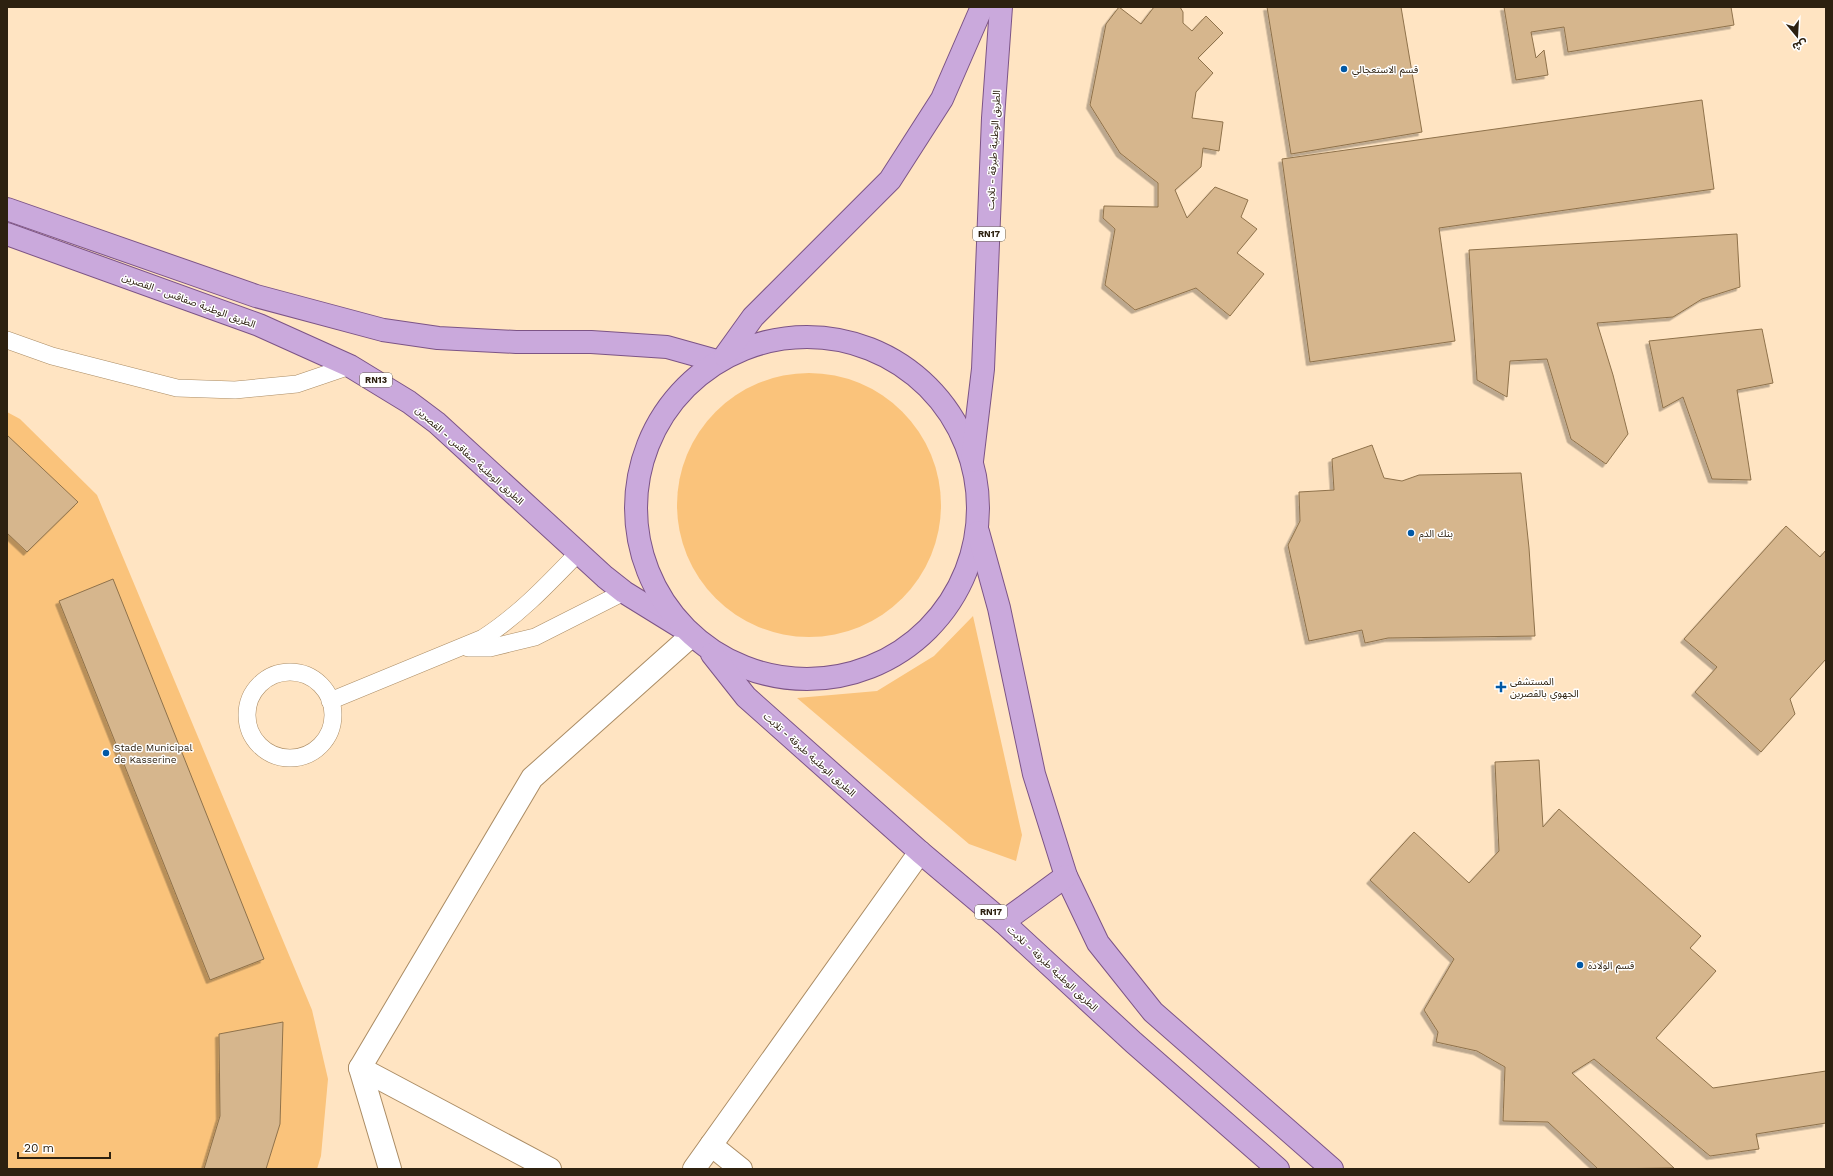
<svg xmlns="http://www.w3.org/2000/svg" width="1833" height="1176" font-family="'Work Sans','Noto Sans Arabic',sans-serif">
<style>
.green{fill:#fac37b}
.building{fill:#d6b68d;stroke:#8f724b;filter:url(#shadow)}
.lines{fill:none;stroke-linecap:round;stroke-linejoin:round}
.lane-casing{stroke:#ab8c64;stroke-width:18}
.street-casing{stroke:#ab8c64;stroke-width:24}
.primary-casing{stroke:#7c5486;stroke-width:24}
.lane{stroke:#fff;stroke-width:17}
.street{stroke:#fff;stroke-width:22}
.primary{stroke:#caa9dc;stroke-width:22}
.poi-dot{fill:#0058a5;stroke:#fff;stroke-width:1.5}
.labels{text-anchor:middle;stroke-width:3;stroke-linejoin:round;paint-order:stroke}
.shield{fill:#fff;stroke:#6c6458;stroke-width:1}
.shield-label{font-size:9px;font-weight:bold;fill:#2d2110}
.poi-label{font-size:10px;fill:#2d2110;stroke:#fff;text-anchor:start}
.street-label{font-size:10px;fill:#2d2110;stroke:#fff}
</style>
<defs>
<filter id="shadow"><feDropShadow dx="-3.5" dy="3.5" stdDeviation="0" flood-color="#0004"/></filter>
</defs>
<rect width="100%" height="100%" fill="#ffe4c2"/>
<!-- green -->
<g class="green">
<circle cx="809" cy="505" r="132"/>
<polygon points="7,412 20,419 97,495 312,1010 328,1079 321,1156 317,1169 7,1169"/>
<polygon points="973,616 1022,835 1016,861 969,844 797,698 877,691 934,656"/>
</g>
<!-- building -->
<g class="building">
<polygon points="1119,7 1141,24 1154,7 1180,7 1183,12 1183,23 1192,31 1206,16 1223,33 1198,58 1213,73 1196,92 1192,118 1223,122 1219,151 1203,148 1201,167 1175,190 1187,218 1215,187 1248,200 1241,217 1257,229 1237,253 1264,274 1230,316 1196,288 1135,310 1105,285 1115,229 1103,218 1104,206 1158,207 1158,183 1120,153 1090,105 1106,24"/>
<polygon points="1267,7 1401,7 1422,132 1291,154"/>
<polygon points="1504,7 1731,7 1734,25 1568,52 1564,27 1531,32 1536,58 1544,50 1548,75 1516,80"/>
<polygon points="1702,100 1714,189 1439,228 1455,341 1310,362 1282,159"/>
<polygon points="1737,234 1740,287 1702,299 1673,317 1597,323 1613,375 1628,434 1606,464 1571,439 1547,359 1510,361 1507,397 1477,380 1469,250"/>
<polygon points="1762,329 1773,383 1737,390 1751,480 1712,479 1683,397 1663,408 1649,341"/>
<polygon points="7,435 78,502 27,552 7,533"/>
<polygon points="1372,445 1384,478 1402,481 1419,475 1521,473 1529,548 1535,636 1388,638 1365,643 1362,630 1309,641 1288,545 1300,521 1299,492 1334,490 1332,459"/>
<polygon points="1786,526 1820,557 1826,550 1826,659 1790,699 1795,714 1761,752 1695,692 1717,667 1684,639"/>
<polygon points="113,579 264,959 210,980 59,601"/>
<polygon points="1539,760 1543,827 1559,809 1701,936 1690,948 1716,971 1656,1038 1713,1088 1826,1071 1826,1123 1756,1134 1759,1149 1710,1156 1594,1059 1572,1073 1674,1168 1598,1169 1548,1122 1503,1121 1505,1067 1477,1051 1436,1042 1438,1032 1424,1010 1454,959 1370,880 1414,832 1469,883 1499,851 1495,762"/>
<polygon points="283,1022 280,1124 266,1169 204,1169 220,1116 219,1034"/>
</g>
<g class="lines">
<defs>
<g id="lane">
<polyline points="7,340 52,356 177,388 235,390 297,384 350,366"/>
<polyline points="468,648 490,648 535,637 624,592"/>
<circle cx="290" cy="715" r="43"/>
<path d="M330,701L483,638C519,615 548,584 578,553"/>
</g>
<g id="street">
<polyline points="360,1068 550,1169"/>
<polyline points="711,1145 741,1169"/>
<polyline points="390,1169 360,1068 532,778 691,636"/>
<polyline points="694,1169 920,852"/>
</g>
<g id="primary">
<polyline points="7,209 256,296 383,330 438,338 516,342 591,342 667,347 717,361"/>
<polyline points="7,234 259,325 350,366 409,402 437,423 605,577 624,592 679,626"/>
<circle cx="807" cy="508" r="171"/>
<polyline points="725,356 753,317 890,180 942,99 982,7"/>
<polyline points="972,461 983,369 993,118 1001,7"/>
<polyline points="978,532 999,608 1034,774 1066,876 1098,943 1153,1012 1332,1169"/>
<polyline points="712,654 746,697 920,852 1003,922 1133,1042 1278,1169"/>
<polyline points="1003,922 1066,876"/>
</g>
</defs>
<!-- lane casing -->
<use href="#lane" class="lane-casing"/>
<!-- street casing -->
<use href="#street" class="street-casing"/>
<!-- primary casing -->
<use href="#primary" class="primary-casing"/>
<!-- lane -->
<use href="#lane" class="lane"/>
<!-- street -->
<use href="#street" class="street"/>
<!-- primary -->
<use href="#primary" class="primary"/>
</g>
<!-- markers -->
<g class="poi-dot">
<circle cx="1344" cy="69" r="4"/>
<circle cx="1411" cy="533" r="4"/>
<path d="M1499 681h4v4h4v4h-4v4h-4v-4h-4v-4h4z"/>
<circle cx="106" cy="753" r="4"/>
<circle cx="1580" cy="965" r="4"/>
</g>
<g class="labels">
<!-- shield labels -->
<g class="shield">
<rect x="973" y="227" width="32" height="14" rx="3"/>
<rect x="360" y="373" width="32" height="14" rx="3"/>
<rect x="975" y="905" width="32" height="14" rx="3"/>
</g>
<g class="shield-label">
<text x="989" y="237">RN17</text>
<text x="376" y="383">RN13</text>
<text x="991" y="915">RN17</text>
</g>
<!-- poi labels -->
<g class="poi-label">
<text x="1352" y="73">قسم الاستعجالي</text>
<text x="1419" y="537">بنك الدم</text>
<text x="1510" y="685">المستشفى<tspan x="1510" dy="12">الجهوي بالقصرين</tspan></text>
<text x="114" y="751">Stade Municipal<tspan x="114" dy="12">de Kasserine</tspan></text>
<text x="1588" y="969">قسم الولادة</text>
</g>
<!-- street labels -->
<g class="street-label">
<text transform="translate(993 150) rotate(-87)" y="4">الطريق الوطنية طبرقة - تلابت</text>
<text transform="translate(189 300) rotate(20)" y="4">الطريق الوطنية صفاقس - القصرين</text>
<text transform="translate(470 455) rotate(42)" y="4">الطريق الوطنية صفاقس - القصرين</text>
<text transform="translate(810 754) rotate(42)" y="4">الطريق الوطنية طبرقة - تلابت</text>
<text transform="translate(1053 968) rotate(43)" y="4">الطريق الوطنية طبرقة - تلابت</text>
</g>
</g>
<!-- border -->
<rect width="1833" height="1176" fill="none" stroke="#2d2110" stroke-width="16"/>
<!-- north arrow -->
<g transform="translate(1797 36) rotate(162)" stroke="#ffffff" stroke-width="3" paint-order="stroke">
<path d="M0-3L7 15L0 10L-7 15Z" fill="#2d2110"/>
<text y="-6" font-size="11" font-weight="bold" text-anchor="middle" fill="#2d2110">ش</text>
</g>
<!-- scale -->
<path d="M18 1152v6h92v-6" fill="none" stroke="#2d2110" stroke-width="2"/>
<text x="24" y="1152" font-size="12" fill="#2d2110" stroke="#ffffff" stroke-width="3" paint-order="stroke">20 m</text>
</svg>
